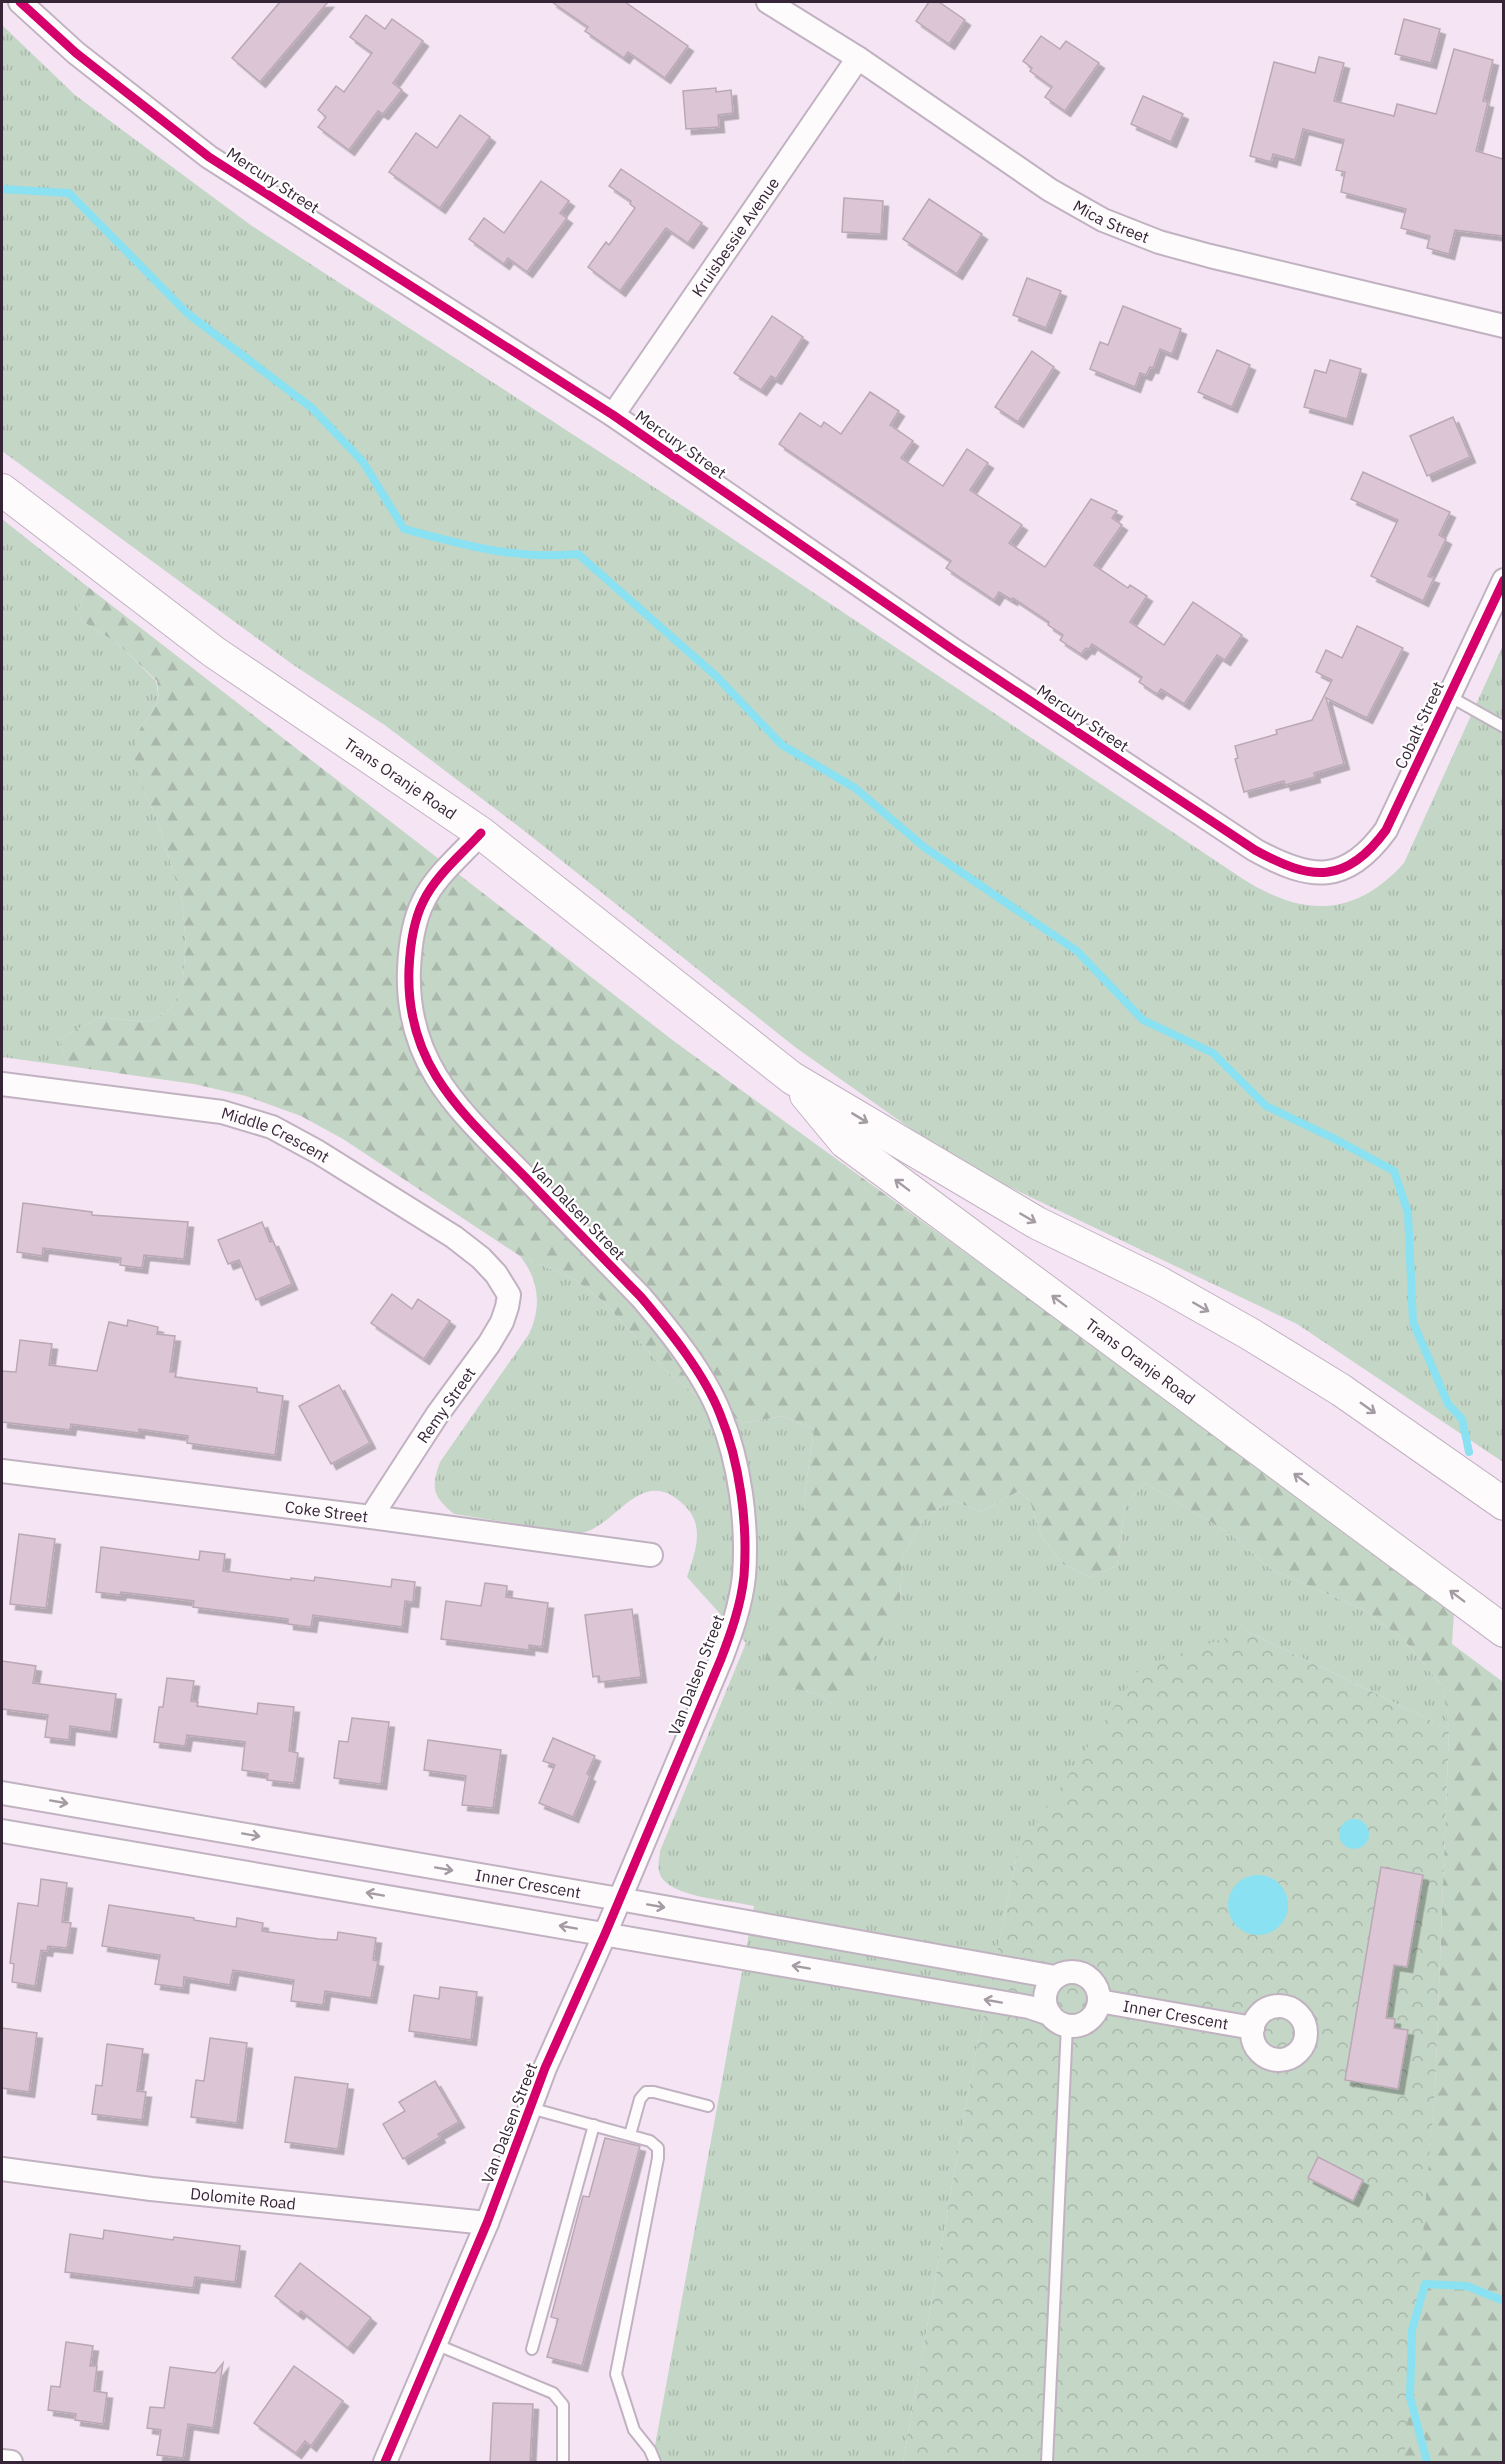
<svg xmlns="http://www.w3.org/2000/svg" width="1505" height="2464" font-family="'IBM Plex Sans',sans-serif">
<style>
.grass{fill:url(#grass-tufts)}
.forest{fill:url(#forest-firs)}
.park{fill:url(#park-crowns)}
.water{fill:#8ae1f1}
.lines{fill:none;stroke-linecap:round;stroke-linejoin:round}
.stream{stroke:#8ae1f1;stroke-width:8}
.building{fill:#dcc5d4;stroke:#baa8b5;stroke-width:1.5;filter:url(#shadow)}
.service-casing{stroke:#c1b2c1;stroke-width:14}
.minor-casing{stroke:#c1b2c1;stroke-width:26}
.secondary-casing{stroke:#c1b2c1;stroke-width:34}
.service{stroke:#fefbfd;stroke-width:10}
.minor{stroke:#fefbfd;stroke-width:22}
.secondary{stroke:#fefbfd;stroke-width:32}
.cycleway-casing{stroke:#fff;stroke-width:13}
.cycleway{stroke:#d6006c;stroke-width:9}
.oneway{stroke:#a49ba3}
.labels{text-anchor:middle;stroke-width:4.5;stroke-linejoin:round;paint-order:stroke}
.street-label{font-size:16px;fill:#362536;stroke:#fff}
</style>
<defs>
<pattern id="grass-tufts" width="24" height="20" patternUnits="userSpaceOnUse" patternTransform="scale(1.5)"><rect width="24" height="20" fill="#c4d6c6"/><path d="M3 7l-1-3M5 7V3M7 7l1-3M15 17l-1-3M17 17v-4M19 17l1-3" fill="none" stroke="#a9b8ab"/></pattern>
<pattern id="forest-firs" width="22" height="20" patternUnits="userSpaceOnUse" patternTransform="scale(1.5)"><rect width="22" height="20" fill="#c4d6c6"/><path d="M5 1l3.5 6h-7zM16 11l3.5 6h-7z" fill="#a9b8ab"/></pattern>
<pattern id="park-crowns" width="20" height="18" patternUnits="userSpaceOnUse" patternTransform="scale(1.5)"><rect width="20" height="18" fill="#c4d6c6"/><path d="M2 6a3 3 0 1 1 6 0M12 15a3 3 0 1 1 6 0" fill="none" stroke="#a9b8ab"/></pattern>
<filter id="shadow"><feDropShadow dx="5.5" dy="5.5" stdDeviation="0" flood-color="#0004"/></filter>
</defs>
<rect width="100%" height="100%" fill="#f5e5f4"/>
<!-- grass -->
<g class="grass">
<path d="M2,25L75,95L252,226L703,519L1243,879C1303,917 1354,918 1404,863L1503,645V1462L1297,1324L1005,1185L914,1131L795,1047L522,829L386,726L292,664L2,451Z"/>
<polygon points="2,519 88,587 77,612 82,621 117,643 156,681 159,700 136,735 139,780 157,819 182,901 186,945 182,988 172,1007 154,1019 144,1022 100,1017 59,1039 68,1066 2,1057"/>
<path d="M520,1256L574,1279L603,1301L665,1370L693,1393L744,1423L782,1416L814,1429L804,1499L792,1688L817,1694L833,1704L877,1648L900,1605L902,1558L926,1516L953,1500L980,1512L1019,1491L1030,1501L1041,1536L1063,1564L1089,1577L1117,1566L1125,1505L1145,1483L1229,1533L1271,1569L1366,1611L1404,1640L1443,1687L1449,1729L1246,1631L1018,1851L974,2062L903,2462H652L754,1906C731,1900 664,1898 659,1871C657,1865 660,1857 660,1851L746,1643L687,1577C695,1552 706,1526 684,1505C641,1463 617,1527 581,1533C572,1535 559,1530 549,1529C517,1524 486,1519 454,1514C432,1496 431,1488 440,1462L529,1334C542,1306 539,1280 520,1256Z"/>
</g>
<!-- forest -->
<polygon class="forest" points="88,587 675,1042 1137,1377 1454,1613 1452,1644 1503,1682 1503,2462 1402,2462 1435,2090 1449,1730 1443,1687 1404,1640 1366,1611 1271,1569 1229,1533 1145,1483 1125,1505 1117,1566 1089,1577 1063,1564 1041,1536 1030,1501 1019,1491 980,1512 953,1500 926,1516 902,1558 900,1605 856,1694 833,1704 817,1694 792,1688 763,1668 804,1499 814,1429 782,1416 744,1423 693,1393 665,1370 603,1301 574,1279 520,1256 343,1139 301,1116 246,1096 194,1084 68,1066 59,1039 100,1017 144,1022 154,1019 172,1007 182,988 186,945 182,901 157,819 139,780 135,759 136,735 159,700 157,681 117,643 82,621 77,612"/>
<!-- park -->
<polygon class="park" points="1246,1631 1449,1729 1435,2090 1404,2462 903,2462 974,2062 1018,1851 1141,1667"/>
<!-- water -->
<g class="water">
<circle cx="1354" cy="1834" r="15"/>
<circle cx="1258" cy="1905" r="30"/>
</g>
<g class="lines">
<!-- stream -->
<g class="stream">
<path d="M2,189L69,193L187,313L312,408L363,462L404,529C464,545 515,560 578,554L717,677L782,745L855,788L924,847L1077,951L1143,1020L1213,1053L1266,1106L1333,1138L1394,1171L1408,1213L1413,1322L1448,1404L1462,1419L1469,1452"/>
<polyline points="1427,2462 1410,2397 1412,2330 1425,2284 1467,2286 1504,2301"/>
</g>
</g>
<!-- building -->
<g class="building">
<polygon points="280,2 328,2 260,82 232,58"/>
<polygon points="552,2 625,2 688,46 665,78 628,52 624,58 585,31 588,27"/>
<polygon points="929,2 939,2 965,20 949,44 916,21"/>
<polygon points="366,15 385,29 392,19 423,41 393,83 402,90 383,114 378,111 349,150 318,127 326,117 318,110 336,86 344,92 372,53 350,37"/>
<polygon points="1404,19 1440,29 1431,63 1395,54"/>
<polygon points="1041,36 1060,49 1066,41 1099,63 1065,111 1045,97 1052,87 1030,71 1032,68 1023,61"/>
<polygon points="1454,49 1493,60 1483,101 1488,102 1476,151 1503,159 1503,236 1455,230 1449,254 1427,248 1430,236 1401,228 1406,209 1341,192 1345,172 1336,170 1344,140 1303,129 1295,160 1273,154 1271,162 1250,156 1274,62 1315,73 1319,57 1344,63 1334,101 1394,116 1397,104 1436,114"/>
<polygon points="716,88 716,92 731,90 733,113 718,115 719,127 686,129 683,91"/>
<polygon points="1143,96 1183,114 1171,142 1131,124"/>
<polygon points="460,115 490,137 440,208 389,172 416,133 437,148"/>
<polygon points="621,169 702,223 688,243 666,228 620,291 588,267 606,242 609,245 635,208 630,204 631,201 609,186"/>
<polygon points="541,181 569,201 560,213 567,218 527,272 508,258 504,264 469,239 484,218 504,233"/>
<polygon points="844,198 883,201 881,234 842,232"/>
<polygon points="929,199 982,234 957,274 903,239"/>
<polygon points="1027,278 1061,291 1046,328 1013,315"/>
<polygon points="1123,306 1181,329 1172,354 1160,349 1153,368 1150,367 1146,375 1140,373 1135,387 1090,369 1100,342 1108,345"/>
<polygon points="772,316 803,337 776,379 771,376 761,390 734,373"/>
<polygon points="1217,350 1250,365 1232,407 1198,392"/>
<polygon points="1032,351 1054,367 1018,422 995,407"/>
<polygon points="1330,360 1361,369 1347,419 1304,407 1315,370 1326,373"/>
<polygon points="870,392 899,411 890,425 913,441 901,458 943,486 967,449 988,463 970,490 1022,525 1009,543 1045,567 1091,499 1117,511 1112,518 1122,525 1094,565 1128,588 1130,585 1147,596 1130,622 1164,645 1193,602 1242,635 1225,660 1217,655 1184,704 1161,689 1157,694 1139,682 1142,677 1092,644 1089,649 1086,648 1081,654 1060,640 1063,635 1048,625 1049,622 1013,598 1012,600 999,592 994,600 946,568 951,561 779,444 800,413 821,427 824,422 841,434"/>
<polygon points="1453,417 1470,457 1427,476 1410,436"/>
<polygon points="1363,472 1450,512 1439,535 1446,539 1428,576 1434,578 1423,601 1371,576 1398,520 1351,499"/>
<polygon points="1357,626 1403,648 1367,718 1326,698 1344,764 1314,773 1315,777 1285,785 1284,781 1244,792 1235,759 1238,758 1235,746 1277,734 1276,730 1312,720 1332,680 1316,672 1326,650 1342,658"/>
<polygon points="23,1203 92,1212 92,1215 188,1222 184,1259 144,1255 142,1268 120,1265 121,1258 43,1248 42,1256 17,1252"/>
<polygon points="262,1222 270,1242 273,1241 292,1284 256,1300 239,1260 228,1264 218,1240"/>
<polygon points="392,1294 412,1309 418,1299 450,1321 424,1359 371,1323"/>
<polygon points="128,1320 158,1327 157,1334 175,1336 170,1372 176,1372 175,1377 257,1388 257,1392 283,1396 275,1455 187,1443 188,1436 139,1429 139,1433 71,1424 70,1430 2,1422 2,1371 16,1372 20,1340 52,1344 49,1365 97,1371 109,1322 127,1326"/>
<polygon points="339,1385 370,1443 331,1464 299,1406"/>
<polygon points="19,1534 55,1539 46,1608 10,1604"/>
<polygon points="101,1547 199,1560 200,1551 225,1554 223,1571 291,1580 291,1578 314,1581 315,1577 391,1587 392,1579 415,1582 413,1602 405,1601 402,1627 313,1615 311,1627 288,1624 288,1619 193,1607 194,1601 121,1592 120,1595 96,1592"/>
<polygon points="485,1583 507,1586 506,1597 548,1603 542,1647 529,1645 529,1650 441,1639 446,1601 481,1606"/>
<polygon points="632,1609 641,1677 600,1682 599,1676 593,1677 585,1615"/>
<polygon points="2,1661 36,1666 33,1683 116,1694 111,1732 70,1726 69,1740 45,1737 48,1715 2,1709"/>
<polygon points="167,1678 194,1681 191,1701 198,1702 197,1706 257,1714 258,1703 294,1707 289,1751 298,1753 294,1783 267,1780 268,1774 242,1770 245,1742 187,1735 185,1746 154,1742 159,1707 163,1707"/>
<polygon points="352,1718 389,1722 381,1784 334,1778 339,1741 348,1742"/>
<polygon points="553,1738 595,1756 587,1774 590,1776 573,1817 539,1803 555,1765 543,1761"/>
<polygon points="428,1740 501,1750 493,1808 462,1805 466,1776 424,1770"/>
<polygon points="1381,1867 1423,1875 1407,1967 1394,1965 1386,2018 1395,2019 1394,2028 1408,2030 1398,2089 1345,2080"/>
<polygon points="41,1879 67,1883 62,1922 71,1923 67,1948 48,1946 47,1951 41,1950 35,1986 12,1982 14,1964 10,1963 18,1903 38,1906"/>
<polygon points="109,1905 194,1918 194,1920 236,1927 237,1918 263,1923 262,1931 319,1939 337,1940 338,1932 376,1938 373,1960 378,1961 371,1998 325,1991 323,2005 291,2001 294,1980 233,1970 230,1985 184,1977 183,1988 155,1984 160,1955 102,1946"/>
<polygon points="440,1987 477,1992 471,2040 409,2031 414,1995 439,1999"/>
<polygon points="2,2028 37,2033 29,2092 2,2088"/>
<polygon points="210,2038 247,2043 237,2123 191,2117 196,2080 204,2081"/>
<polygon points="107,2044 143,2049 137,2091 146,2092 142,2120 92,2114 96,2085 102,2086"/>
<polygon points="295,2077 348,2084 338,2149 285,2142"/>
<polygon points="435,2081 459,2122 438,2134 440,2137 403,2159 383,2124 405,2111 399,2102"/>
<polygon points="605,2138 640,2146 582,2366 547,2357 558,2319 551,2317 583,2196 589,2197"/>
<polygon points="1318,2157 1363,2180 1353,2201 1308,2178"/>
<polygon points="104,2230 173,2240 174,2237 240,2246 235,2282 195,2277 193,2288 65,2272 70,2234 103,2239"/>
<polygon points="300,2263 371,2318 348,2348 301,2311 298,2314 275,2296"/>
<polygon points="66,2342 93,2346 90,2366 97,2366 94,2391 107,2393 103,2424 75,2420 76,2414 48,2410 51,2386 60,2387"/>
<polygon points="223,2363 213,2428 188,2424 183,2458 157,2455 161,2430 147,2428 150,2407 164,2408 170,2367 215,2373"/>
<polygon points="294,2366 343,2401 311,2446 305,2441 296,2453 254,2423"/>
<polygon points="493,2403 533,2404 530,2463 490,2463"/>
</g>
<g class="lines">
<defs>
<g id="service">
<polyline points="1449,696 1504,727"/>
<polyline points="530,2108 650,2141 658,2148 658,2158 616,2374 634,2430 650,2450 655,2462"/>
<polyline points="630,2135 640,2099 646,2092 654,2092 708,2106"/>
<polyline points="435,2344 553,2393 563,2405 563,2462"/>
<polyline points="532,2349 594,2125"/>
<polyline points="1047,2462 1067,2025"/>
</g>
<g id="minor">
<path d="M20,2L76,53L209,157L613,415L952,649L1255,850C1311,881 1346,885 1386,830L1504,580"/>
<path id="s1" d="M768,2L858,58L1050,190L1103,220L1159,242L1210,256L1504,326"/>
<path id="s2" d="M613,415L858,58"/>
<path id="s3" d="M2,1084L222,1112L272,1127L318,1152L454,1237L481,1258L496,1274L509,1295L507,1307L502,1322L489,1344L437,1415L371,1517"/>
<path id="s4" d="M2,1471L371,1517L651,1555"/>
<path id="s5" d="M2,1793L619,1899L1055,1977"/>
<polyline points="2,1831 1029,2007 1050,2014"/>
<circle cx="1072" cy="1999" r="27"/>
<path id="s6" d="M1099,2001L1253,2028"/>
<circle cx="1279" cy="2033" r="27"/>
<path id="s7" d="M2,2169L151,2189L487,2223"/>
<polyline points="2,2461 11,2462"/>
<path d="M385,2462L487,2223L545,2068L605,1934L721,1659C731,1633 741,1605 744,1576C748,1524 740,1463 720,1414C704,1373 669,1330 641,1297C604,1259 567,1221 530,1182C466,1116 405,1069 409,969C410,947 413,922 423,902C435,876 462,854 481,833"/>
</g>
<g id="secondary">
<path id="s8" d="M2,490L214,652L481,833L792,1078L1037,1223L1158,1282L1250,1334L1341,1390L1504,1504"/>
<path id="s9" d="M806,1095L845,1142L1504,1631"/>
</g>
</defs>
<!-- service casing -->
<use href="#service" class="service-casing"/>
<!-- minor casing -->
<use href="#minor" class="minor-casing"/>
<!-- secondary casing -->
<use href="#secondary" class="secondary-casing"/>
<!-- service -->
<use href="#service" class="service"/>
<!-- minor -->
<use href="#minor" class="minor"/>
<!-- secondary -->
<use href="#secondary" class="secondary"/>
<defs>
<g id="cycleway">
<path d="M20,2L76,53L209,157L613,415L952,649L1255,850C1311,881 1346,885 1386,830L1504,580"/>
<path d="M385,2462L487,2223L545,2068L605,1934L721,1659C731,1633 741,1605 744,1576C748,1524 740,1463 720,1414C704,1373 669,1330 641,1297C604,1259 567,1221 530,1182C466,1116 405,1069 409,969C410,947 413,922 423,902C435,876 462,854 481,833"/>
</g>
</defs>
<!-- cycleway casing -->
<use href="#cycleway" class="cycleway-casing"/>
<!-- cycleway -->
<use href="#cycleway" class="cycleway"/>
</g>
<!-- one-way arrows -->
<defs><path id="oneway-shaft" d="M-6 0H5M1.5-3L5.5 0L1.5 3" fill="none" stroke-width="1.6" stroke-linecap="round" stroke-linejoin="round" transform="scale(1.5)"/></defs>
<g class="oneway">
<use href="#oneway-shaft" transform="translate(860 1118) rotate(31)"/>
<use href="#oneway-shaft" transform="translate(902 1185) rotate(-143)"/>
<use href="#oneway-shaft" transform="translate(1028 1218) rotate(30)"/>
<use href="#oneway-shaft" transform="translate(1059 1301) rotate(-143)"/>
<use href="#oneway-shaft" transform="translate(1201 1307) rotate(30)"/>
<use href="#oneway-shaft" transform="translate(1368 1408) rotate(35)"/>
<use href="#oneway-shaft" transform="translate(1301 1479) rotate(-143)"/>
<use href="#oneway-shaft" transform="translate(1457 1596) rotate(-143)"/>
<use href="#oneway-shaft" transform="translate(59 1802) rotate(10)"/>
<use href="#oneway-shaft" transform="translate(251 1835) rotate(10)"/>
<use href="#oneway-shaft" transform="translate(444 1869) rotate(10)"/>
<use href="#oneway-shaft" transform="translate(375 1894) rotate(-170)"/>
<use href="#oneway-shaft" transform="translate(656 1906) rotate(10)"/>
<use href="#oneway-shaft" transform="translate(568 1927) rotate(-170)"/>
<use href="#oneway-shaft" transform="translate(801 1967) rotate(-170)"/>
<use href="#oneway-shaft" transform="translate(993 2001) rotate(-170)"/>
</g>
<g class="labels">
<!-- street labels -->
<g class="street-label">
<text transform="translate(273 180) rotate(33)" y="6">Mercury Street</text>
<text dy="6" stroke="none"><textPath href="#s1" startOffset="408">Mica Street</textPath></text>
<text dy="6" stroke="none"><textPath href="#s2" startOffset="216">Kruisbessie Avenue</textPath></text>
<text transform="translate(681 444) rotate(35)" y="6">Mercury Street</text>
<text transform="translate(1083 718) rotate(34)" y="6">Mercury Street</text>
<text transform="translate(1419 725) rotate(-65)" y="6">Cobalt Street</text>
<text dy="6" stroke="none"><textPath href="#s8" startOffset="492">Trans Oranje Road</textPath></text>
<text dy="6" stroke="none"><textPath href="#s3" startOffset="280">Middle Crescent</textPath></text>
<text transform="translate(578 1211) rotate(46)" y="6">Van Dalsen Street</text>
<text dy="6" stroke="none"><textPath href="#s9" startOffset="429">Trans Oranje Road</textPath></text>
<text transform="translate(446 1405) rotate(-55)" y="6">Remy Street</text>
<text dy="6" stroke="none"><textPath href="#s4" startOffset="327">Coke Street</textPath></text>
<text transform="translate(696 1675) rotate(-69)" y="6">Van Dalsen Street</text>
<text dy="6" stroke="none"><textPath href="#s5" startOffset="534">Inner Crescent</textPath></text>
<text dy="6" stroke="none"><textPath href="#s6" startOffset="78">Inner Crescent</textPath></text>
<text transform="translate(509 2123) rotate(-69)" y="6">Van Dalsen Street</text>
<text dy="6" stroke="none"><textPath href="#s7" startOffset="243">Dolomite Road</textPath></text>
</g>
</g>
<!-- border -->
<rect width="1505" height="2464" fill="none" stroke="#362536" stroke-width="6"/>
</svg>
